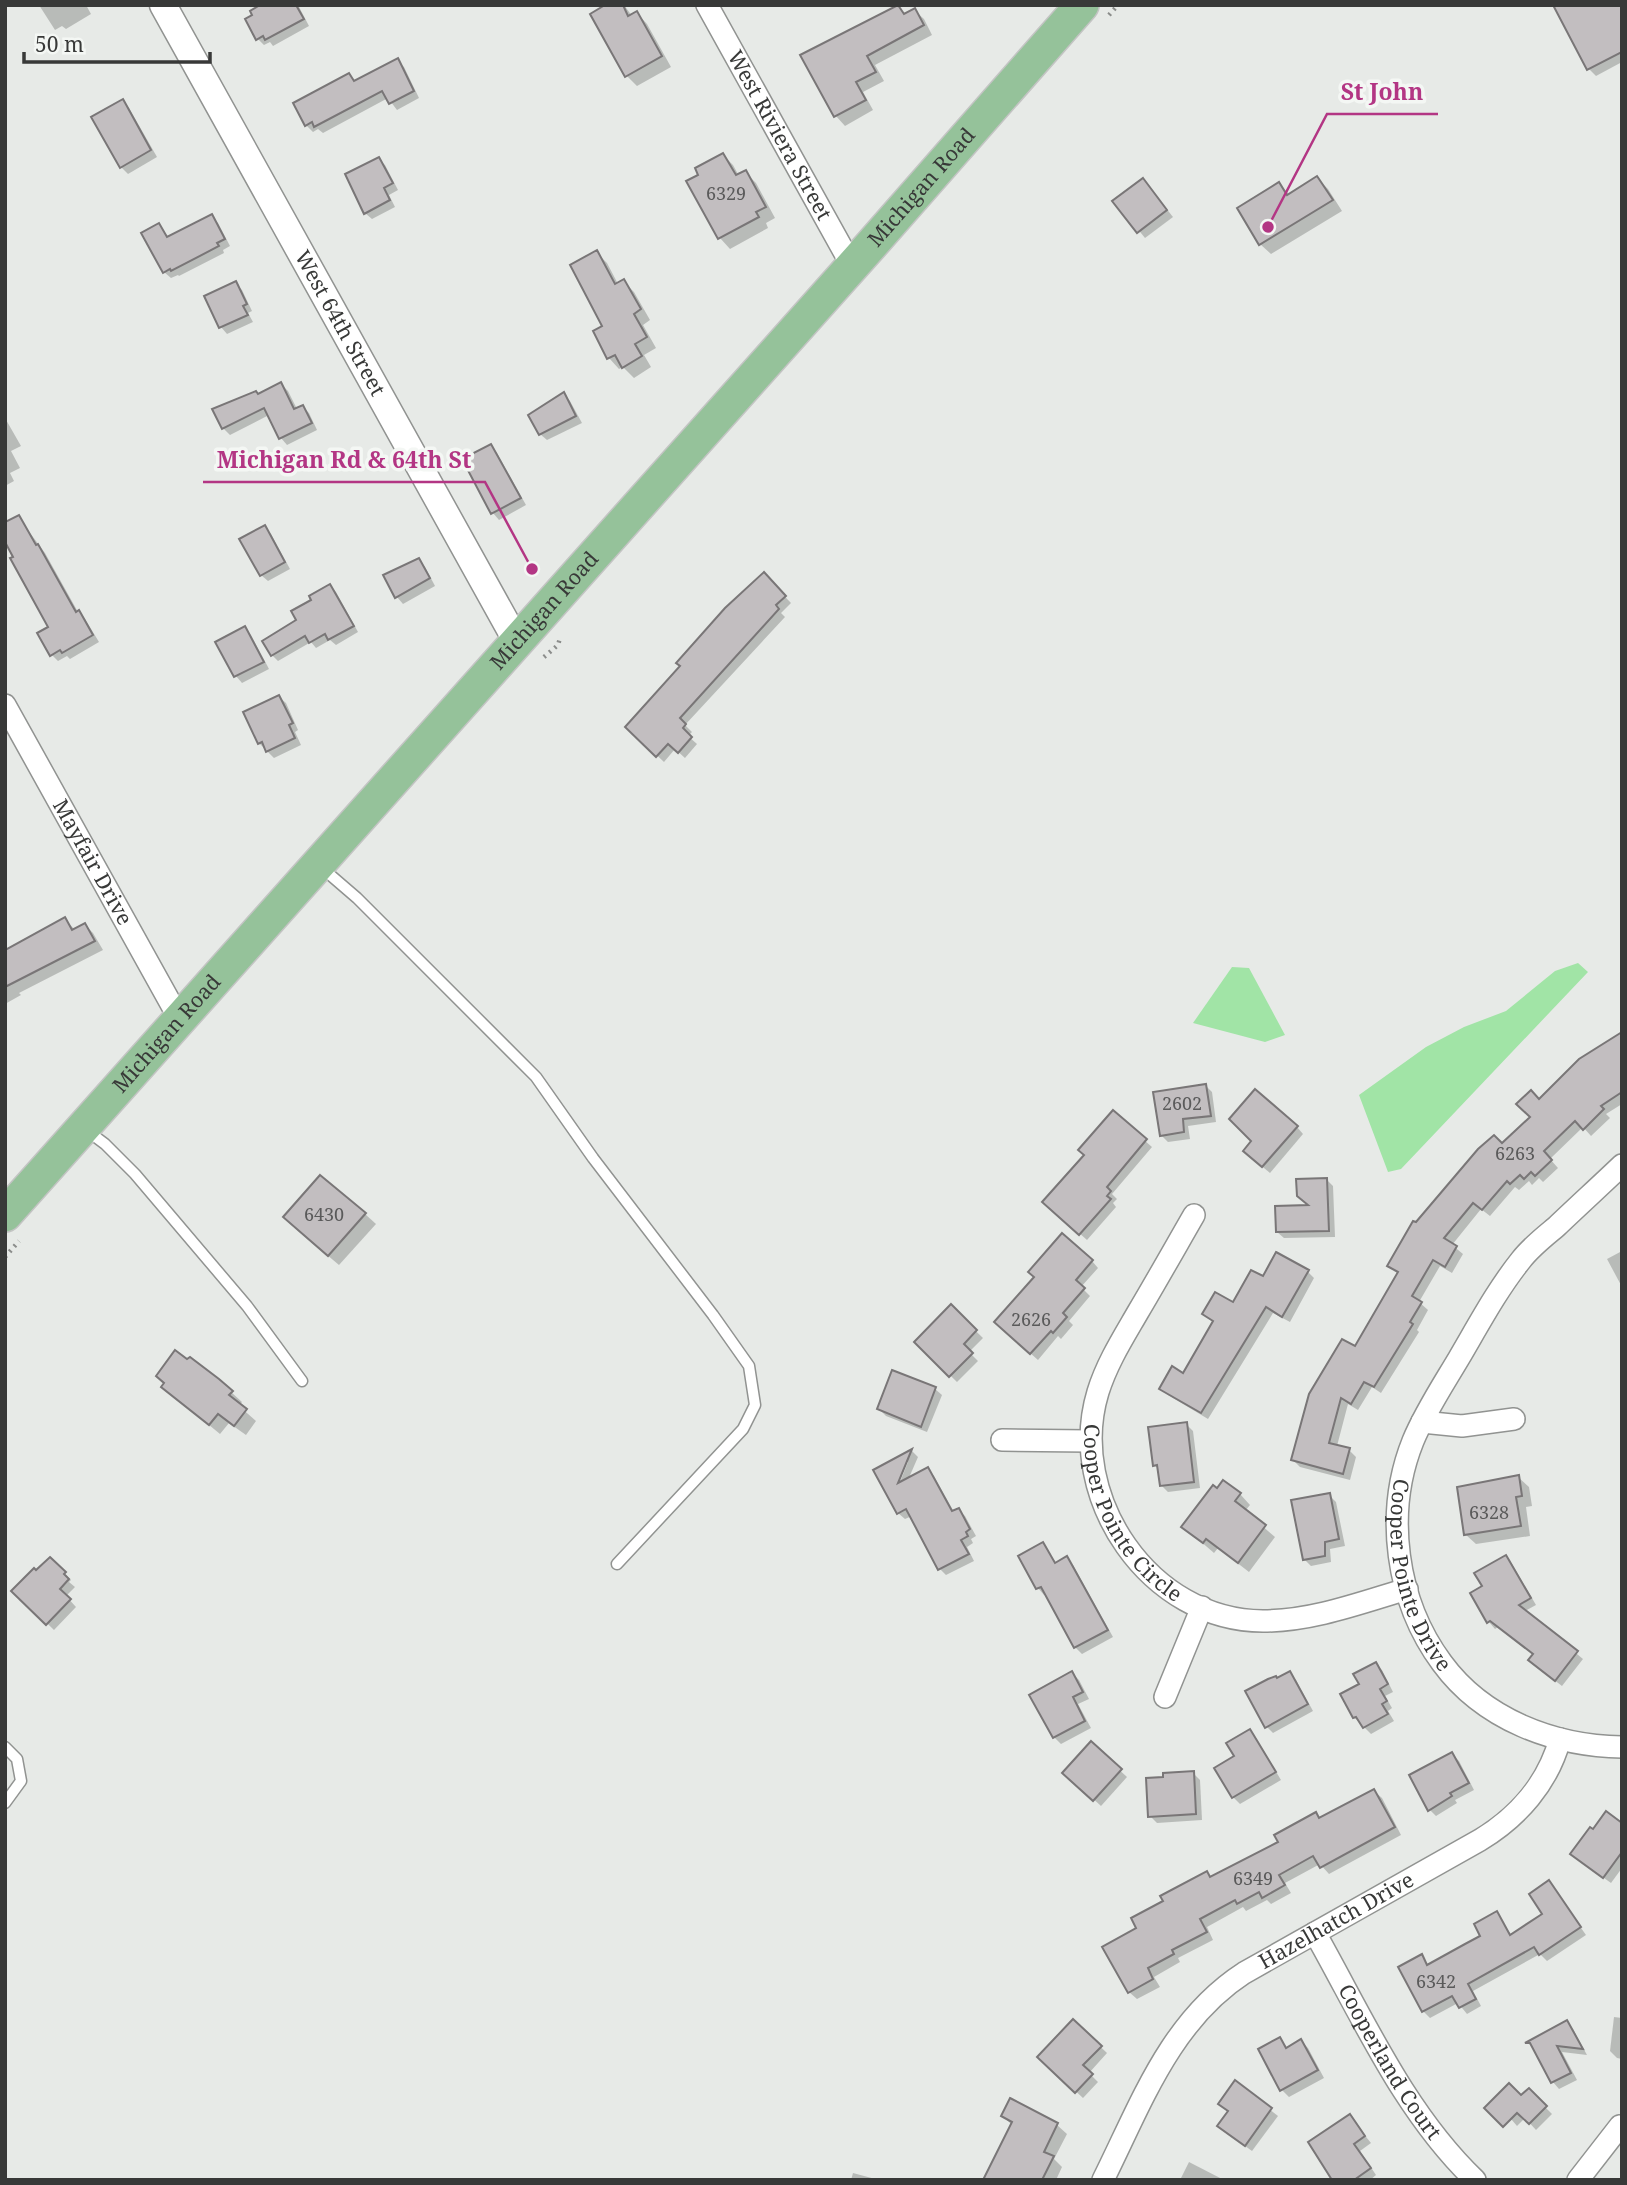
<svg xmlns="http://www.w3.org/2000/svg" width="1627" height="2185" font-family="'Noto Serif',serif">
<style>
.water{fill:#a1e4a6}
.shadow{fill:#0003;fill-rule:evenodd}
.building{fill:#c2bec0;stroke:#797677;stroke-width:2}
.lines{fill:none;stroke-linecap:round;stroke-linejoin:round}
.service-casing{stroke:#919391;stroke-width:13}
.minor-casing{stroke:#919391;stroke-width:24}
.tertiary-casing{stroke:#919391;stroke-width:29}
.primary-casing{stroke:#c3c4c3;stroke-width:36}
.path{stroke:#8b8d8b;stroke-width:4.5;stroke-dasharray:2 5;stroke-linecap:butt}
.service{stroke:#fff;stroke-width:10}
.minor{stroke:#fff;stroke-width:21}
.tertiary{stroke:#fff;stroke-width:26}
.primary{stroke:#95c29a;stroke-width:33}
.labels{text-anchor:middle;stroke-width:7;stroke-linejoin:round;paint-order:stroke}
.number-label{font-size:18px;fill:#5a5a5a}
.street-label{font-size:21px;fill:#383938;stroke:#f4f7f4}
.leader{fill:none;stroke:#b33684;stroke-width:2.5}
.callout-dot{fill:#b33684;stroke:#f4f7f4;stroke-width:2.5}
.callout-label{font-size:23px;text-anchor:middle;font-weight:bold;fill:#b33684;stroke:#f4f7f4;stroke-width:7;stroke-linejoin:round;paint-order:stroke}
</style>
<rect width="100%" height="100%" fill="#e7eae7"/>
<!-- water -->
<g class="water">
<polygon points="1578,963 1588,972 1401,1169 1388,1172 1359,1095 1426,1047 1464,1027 1506,1011 1555,971"/>
<polygon points="1232,967 1249,968 1285,1035 1265,1042 1193,1023"/>
</g>
<!-- shadow -->
<g class="shadow">
<polygon points="39,5 86,5 91,14 66,29 62,26 55,30"/>
<polygon points="264,5 298,5 309,26 273,46 270,42 264,45 258,39"/>
<polygon points="608,5 624,5 632,16 637,13 647,24 671,67 637,86 627,76"/>
<polygon points="1555,5 1622,5 1622,62 1596,76 1589,69"/>
<polygon points="898,7 906,14 914,10 924,19 932,35 875,65 884,81 863,92 873,110 845,126 836,116 803,56"/>
<polygon points="397,61 404,67 419,98 397,110 388,98 323,133 318,129 313,132 306,125 349,75 357,82"/>
<polygon points="122,101 129,108 157,157 128,174 121,167"/>
<polygon points="723,155 733,165 739,176 745,172 756,183 775,218 766,223 768,228 730,249 720,238 689,182 700,176"/>
<polygon points="378,159 385,165 398,190 389,195 395,207 372,219 365,213"/>
<polygon points="1317,178 1328,189 1342,211 1271,254 1260,244 1279,184 1290,195"/>
<polygon points="1149,187 1173,217 1145,238 1115,201"/>
<polygon points="211,216 218,223 230,246 223,250 224,253 179,276 178,275 171,278 164,272 159,225 169,238"/>
<polygon points="597,253 607,263 618,284 624,282 634,292 650,320 643,325 656,348 644,355 651,367 634,378 623,367 619,369 609,358 595,332 604,327"/>
<polygon points="235,283 242,290 252,311 248,313 253,322 227,334 221,327 206,297"/>
<polygon points="281,384 288,391 297,409 303,407 309,413 317,430 287,445 281,438 269,415 230,435 223,428 258,396"/>
<polygon points="564,394 570,401 582,423 547,440 540,434"/>
<polygon points="5,418 21,446 11,451 20,468 10,473 14,481 5,486"/>
<polygon points="491,446 497,453 526,505 499,520 493,513 464,460"/>
<polygon points="18,517 45,553 78,612 85,619 99,642 70,659 67,656 58,661 51,654 51,628 16,557"/>
<polygon points="264,527 271,534 290,569 268,581 261,575"/>
<polygon points="419,560 425,567 435,586 403,604 397,597 385,576"/>
<polygon points="764,575 791,603 781,613 785,617 685,725 692,732 688,736 697,744 685,758 675,749 664,762 627,727"/>
<polygon points="330,586 336,592 358,632 336,645 330,640 316,648 311,642 278,661 272,655 313,600"/>
<polygon points="244,628 251,635 269,669 242,683 236,676"/>
<polygon points="279,697 286,703 298,730 295,732 301,745 274,758 259,743"/>
<polygon points="65,919 75,930 85,925 93,933 103,950 19,993 21,995 5,1004 5,952"/>
<polygon points="1622,1034 1622,1104 1606,1114 1610,1118 1591,1136 1583,1127 1550,1159 1558,1168 1543,1182 1539,1178 1532,1185 1529,1181 1519,1190 1515,1187 1490,1216 1481,1209 1452,1245 1463,1254 1452,1273 1440,1266 1419,1302 1428,1310 1417,1330 1419,1332 1381,1393 1372,1387 1358,1410 1348,1404 1337,1446 1349,1450 1356,1457 1350,1480 1300,1467 1293,1460 1399,1274 1390,1266 1416,1224 1532,1118 1539,1101"/>
<polygon points="1206,1086 1212,1092 1216,1122 1188,1126 1190,1139 1168,1142 1161,1135"/>
<polygon points="1113,1113 1152,1147 1112,1194 1117,1199 1113,1203 1116,1207 1087,1240 1051,1208"/>
<polygon points="1297,1127 1303,1134 1270,1173 1252,1158 1254,1141"/>
<polygon points="1327,1180 1333,1186 1335,1237 1284,1238 1277,1232 1311,1207"/>
<polygon points="365,1214 376,1224 339,1265 295,1228"/>
<polygon points="1622,1251 1622,1287 1607,1259"/>
<polygon points="1092,1261 1098,1268 1081,1287 1090,1296 1069,1321 1073,1325 1061,1339 1058,1336 1038,1360 1003,1329 1036,1277"/>
<polygon points="1308,1272 1314,1278 1290,1322 1273,1313 1208,1419 1168,1395 1161,1388 1183,1376 1214,1323 1204,1314 1233,1304"/>
<polygon points="951,1307 983,1338 969,1352 978,1361 957,1382 916,1342"/>
<polygon points="893,1372 935,1389 942,1395 927,1432 886,1416 879,1409"/>
<polygon points="163,1387 231,1392 242,1402 239,1406 256,1421 246,1435 229,1423 220,1434"/>
<polygon points="1186,1424 1193,1431 1200,1488 1168,1492 1161,1485 1159,1469 1155,1465"/>
<path d="M912,1451L918,1457L908,1480L928,1470L934,1476L954,1512L958,1510L965,1516L976,1536L971,1539L973,1543L967,1547L974,1561L946,1575L940,1569L912,1516L905,1519L898,1513L875,1470ZM905,1462H908L896,1492L893,1491Z"/>
<polygon points="1518,1477 1529,1487 1532,1506 1526,1507 1530,1536 1476,1544 1465,1534"/>
<polygon points="1240,1494 1250,1505 1245,1511 1275,1537 1249,1572 1218,1548 1214,1553 1184,1527"/>
<polygon points="1329,1495 1336,1502 1345,1546 1330,1549 1331,1562 1311,1566 1304,1559"/>
<polygon points="1042,1544 1057,1564 1066,1558 1073,1565 1113,1637 1082,1654 1075,1647 1046,1594 1044,1595 1038,1588"/>
<polygon points="1505,1557 1512,1564 1536,1605 1525,1611 1583,1659 1562,1686 1537,1667 1534,1655 1498,1627 1495,1629 1489,1622 1472,1594 1485,1587"/>
<polygon points="50,1559 71,1580 69,1582 75,1587 66,1596 76,1607 54,1630 14,1591"/>
<polygon points="1375,1664 1382,1670 1393,1692 1385,1696 1392,1708 1388,1711 1394,1721 1371,1734 1354,1717"/>
<polygon points="1072,1673 1079,1680 1089,1699 1078,1704 1091,1728 1061,1744 1054,1737"/>
<polygon points="1289,1674 1296,1680 1313,1711 1273,1733 1267,1727 1278,1680"/>
<polygon points="1249,1731 1256,1738 1281,1780 1240,1804 1233,1797 1237,1756"/>
<polygon points="1091,1744 1127,1777 1101,1806 1065,1773"/>
<polygon points="1452,1754 1459,1761 1474,1790 1455,1800 1457,1803 1436,1816 1430,1810"/>
<polygon points="1193,1773 1200,1780 1202,1820 1157,1823 1150,1816"/>
<polygon points="1374,1791 1382,1798 1401,1835 1329,1874 1320,1864 1285,1883 1291,1893 1271,1904 1267,1900 1246,1911 1243,1907 1207,1927 1213,1940 1178,1958 1180,1962 1154,1977 1160,1987 1137,1999 1129,1992 1139,1929 1165,1901 1206,1873 1212,1878 1280,1842 1315,1814 1321,1820"/>
<polygon points="1622,1825 1622,1868 1611,1883 1579,1860 1593,1832"/>
<polygon points="1549,1883 1586,1935 1547,1961 1540,1954 1473,1991 1481,2006 1467,2014 1458,2003 1430,2018 1423,2011 1421,1956 1429,1966 1482,1936 1496,1913 1512,1936 1544,1914"/>
<polygon points="1614,2017 1622,2018 1622,2059 1617,2058 1610,2051"/>
<polygon points="1073,2021 1107,2053 1089,2073 1098,2082 1083,2098 1039,2057"/>
<polygon points="1566,2023 1573,2029 1587,2055 1562,2052 1577,2080 1559,2089 1553,2082 1535,2049 1528,2043"/>
<polygon points="1280,2039 1288,2049 1301,2041 1308,2048 1324,2078 1289,2097 1282,2090"/>
<polygon points="1235,2083 1278,2116 1252,2151 1226,2132"/>
<polygon points="1529,2091 1552,2114 1536,2130 1525,2118 1517,2126 1495,2100 1521,2098"/>
<polygon points="1011,2101 1057,2125 1067,2134 1054,2159 1062,2167 1056,2180 985,2180 1012,2125 1003,2116"/>
<polygon points="1349,2116 1371,2143 1360,2151 1376,2175 1370,2180 1335,2180"/>
<polygon points="1189,2162 1224,2180 1180,2180"/>
<polygon points="853,2173 879,2180 851,2180"/>
</g>
<!-- building -->
<g class="building">
<polygon points="260,5 296,5 304,19 265,40 263,36 256,40 245,19 252,15 250,11"/>
<polygon points="605,5 623,5 628,16 637,11 662,56 625,77 590,14"/>
<polygon points="898,5 904,14 915,8 924,25 867,56 876,72 856,82 866,100 834,117 800,55"/>
<polygon points="1553,5 1622,5 1622,52 1587,70"/>
<polygon points="398,58 414,91 389,104 382,91 314,127 312,122 305,126 293,103 349,73 354,81"/>
<polygon points="123,99 151,150 120,168 91,117"/>
<polygon points="723,153 736,175 746,170 766,207 756,212 759,217 718,239 686,181 698,175 695,168"/>
<polygon points="379,157 393,183 384,188 390,200 364,214 345,174"/>
<polygon points="1317,176 1333,200 1259,245 1237,208 1279,182 1287,195"/>
<polygon points="1143,178 1167,210 1137,233 1112,201"/>
<polygon points="212,214 225,239 217,243 219,246 171,271 170,269 163,273 141,233 159,223 167,237"/>
<polygon points="597,250 615,284 624,279 641,309 634,314 647,337 635,344 642,356 622,368 615,355 607,359 593,331 602,326 570,265"/>
<polygon points="236,281 247,304 243,306 248,315 219,328 204,296"/>
<polygon points="281,382 294,409 303,405 312,423 279,439 264,408 222,429 212,409 256,391 258,394"/>
<polygon points="564,392 576,416 539,435 528,415"/>
<polygon points="491,444 521,498 491,514 462,459"/>
<polygon points="19,515 36,545 38,544 76,612 79,610 93,635 62,653 60,650 50,656 37,633 48,627 10,558 13,557 5,542 5,522"/>
<polygon points="265,525 285,562 260,576 239,539"/>
<polygon points="419,558 430,578 395,598 383,575"/>
<polygon points="764,572 786,596 776,605 779,609 680,718 686,724 683,728 692,737 678,753 668,744 656,757 625,727 680,666 676,663 725,608"/>
<polygon points="330,584 354,626 328,640 325,634 309,643 305,636 271,656 262,641 296,620 291,611 311,600 309,596"/>
<polygon points="245,626 264,662 234,677 215,642"/>
<polygon points="279,695 293,723 289,725 295,738 266,752 262,742 258,744 243,712"/>
<polygon points="65,917 72,930 85,923 95,941 5,987 5,950"/>
<polygon points="1622,1032 1622,1092 1601,1106 1604,1109 1583,1130 1575,1121 1544,1151 1552,1160 1535,1176 1531,1172 1524,1179 1520,1175 1510,1184 1507,1181 1482,1210 1473,1203 1444,1238 1457,1246 1445,1267 1433,1260 1412,1296 1422,1302 1410,1322 1413,1324 1374,1387 1364,1382 1351,1404 1341,1398 1329,1443 1350,1448 1343,1474 1291,1460 1309,1394 1342,1339 1355,1346 1398,1272 1387,1266 1413,1221 1416,1222 1478,1149 1494,1135 1502,1143 1530,1117 1516,1104 1531,1090 1539,1099 1579,1059"/>
<polygon points="1206,1084 1211,1116 1183,1119 1184,1132 1160,1136 1153,1092"/>
<polygon points="1255,1089 1298,1126 1262,1167 1243,1151 1251,1141 1229,1119"/>
<polygon points="1113,1110 1147,1139 1107,1187 1111,1191 1107,1196 1111,1199 1079,1235 1042,1202 1084,1155 1078,1150"/>
<polygon points="320,1175 366,1213 328,1256 283,1217"/>
<polygon points="1327,1178 1329,1231 1276,1232 1275,1206 1308,1205 1297,1196 1296,1179"/>
<polygon points="1062,1233 1093,1260 1076,1280 1085,1288 1063,1313 1067,1317 1053,1333 1051,1331 1030,1354 994,1322 1034,1277 1028,1272"/>
<polygon points="1276,1252 1309,1270 1282,1317 1266,1307 1201,1413 1159,1389 1172,1366 1183,1373 1213,1321 1202,1314 1215,1292 1233,1302 1251,1270 1263,1276"/>
<polygon points="951,1304 977,1330 964,1344 973,1353 949,1377 914,1342"/>
<polygon points="175,1350 187,1359 190,1357 219,1379 233,1391 229,1395 247,1409 234,1426 218,1414 209,1425 161,1387 164,1383 156,1376"/>
<polygon points="892,1370 936,1387 921,1427 877,1409"/>
<polygon points="1187,1422 1194,1482 1160,1486 1157,1465 1153,1466 1148,1427"/>
<polygon points="912,1449 898,1483 928,1467 952,1511 959,1508 970,1529 966,1532 968,1536 961,1540 969,1554 938,1570 906,1509 897,1514 873,1470"/>
<polygon points="1519,1475 1522,1496 1516,1497 1521,1526 1464,1535 1457,1487"/>
<polygon points="1223,1480 1241,1493 1235,1501 1266,1525 1238,1563 1206,1539 1203,1543 1181,1527 1213,1485 1217,1488"/>
<polygon points="1330,1493 1339,1539 1325,1542 1325,1556 1303,1560 1291,1500"/>
<polygon points="1043,1542 1055,1563 1067,1556 1108,1630 1074,1648 1041,1587 1036,1589 1018,1556"/>
<polygon points="1506,1555 1531,1598 1519,1605 1578,1651 1555,1681 1528,1660 1533,1654 1490,1621 1487,1623 1470,1593 1482,1586 1474,1573"/>
<polygon points="50,1557 66,1572 64,1574 69,1579 60,1589 71,1599 46,1625 11,1591 34,1568 36,1570"/>
<polygon points="1376,1662 1388,1684 1380,1689 1387,1701 1382,1704 1388,1714 1363,1728 1356,1717 1353,1718 1340,1694 1359,1684 1353,1674"/>
<polygon points="1072,1671 1083,1692 1073,1697 1085,1721 1053,1738 1029,1695"/>
<polygon points="1290,1671 1308,1704 1265,1728 1245,1691 1268,1679 1276,1676 1277,1678"/>
<polygon points="1250,1729 1276,1772 1232,1798 1214,1768 1234,1756 1226,1743"/>
<polygon points="1091,1741 1122,1769 1093,1801 1062,1773"/>
<polygon points="1452,1752 1469,1783 1450,1793 1452,1796 1428,1811 1409,1775"/>
<polygon points="1194,1771 1196,1814 1148,1817 1146,1778 1163,1777 1163,1773"/>
<polygon points="1374,1789 1395,1827 1320,1868 1313,1856 1279,1875 1285,1885 1262,1898 1259,1892 1237,1904 1235,1900 1200,1919 1207,1932 1172,1950 1174,1954 1148,1968 1153,1979 1128,1993 1102,1947 1136,1928 1131,1918 1163,1901 1160,1896 1207,1871 1210,1877 1278,1842 1274,1835 1316,1812 1319,1818"/>
<polygon points="1606,1811 1622,1823 1622,1852 1603,1878 1570,1854 1590,1827 1593,1829"/>
<polygon points="1549,1880 1581,1927 1539,1955 1534,1947 1468,1984 1476,1999 1459,2008 1452,1996 1422,2012 1398,1967 1422,1954 1427,1965 1465,1944 1480,1936 1474,1924 1497,1911 1510,1935 1542,1914 1529,1894"/>
<polygon points="1073,2019 1102,2046 1083,2065 1093,2074 1075,2093 1037,2057"/>
<polygon points="1567,2020 1583,2049 1557,2046 1571,2073 1551,2083 1530,2043 1525,2043"/>
<polygon points="1280,2037 1286,2048 1301,2039 1318,2070 1280,2091 1258,2049"/>
<polygon points="1235,2080 1272,2108 1245,2146 1217,2126 1228,2111 1218,2104"/>
<polygon points="1509,2083 1521,2095 1529,2088 1547,2106 1529,2124 1517,2113 1503,2127 1484,2108"/>
<polygon points="1010,2098 1058,2123 1044,2152 1054,2156 1042,2180 983,2180 1012,2122 1001,2116"/>
<polygon points="1350,2114 1365,2136 1354,2144 1371,2168 1354,2180 1332,2180 1308,2142"/>
</g>
<g class="lines">
<defs>
<g id="service">
<polyline points="321,867 357,898 536,1077 593,1158 713,1315 749,1366 755,1405 743,1429 617,1564"/>
<polyline points="85,1129 105,1144 135,1174 247,1306 302,1381"/>
<polyline points="5,1747 17,1759 21,1781 5,1803"/>
</g>
<g id="minor">
<path id="s1" d="M707,5L852,266"/>
<path id="s2" d="M5,705L180,1020"/>
<path id="s3" d="M1622,1165C1600,1186 1578,1206 1556,1227C1544,1237 1531,1247 1521,1260C1497,1290 1479,1324 1459,1358C1443,1385 1425,1412 1413,1441C1384,1513 1396,1601 1442,1663C1483,1719 1553,1746 1622,1747"/>
<path id="s4" d="M1194,1215C1175,1248 1157,1280 1138,1312C1123,1338 1107,1363 1098,1392C1066,1497 1150,1621 1263,1621C1312,1621 1360,1603 1407,1589"/>
<polyline points="1422,1422 1462,1426 1514,1419"/>
<polyline points="1002,1440 1090,1441"/>
<polyline points="1165,1697 1202,1607"/>
<path id="s5" d="M1315,1933C1363,2018 1404,2112 1475,2180"/>
<path id="s6" d="M1103,2180C1141,2104 1170,2021 1244,1973L1480,1840C1518,1817 1548,1783 1560,1739"/>
<polyline points="1578,2180 1620,2126"/>
</g>
<g id="tertiary">
<path id="s7" d="M163,5L517,642"/>
</g>
<g id="primary">
<path id="s8" d="M5,1215L872,244L1082,5"/>
</g>
</defs>
<!-- service casing -->
<use href="#service" class="service-casing"/>
<!-- minor casing -->
<use href="#minor" class="minor-casing"/>
<!-- tertiary casing -->
<use href="#tertiary" class="tertiary-casing"/>
<!-- primary casing -->
<use href="#primary" class="primary-casing"/>
<!-- path -->
<g class="path">
<polyline points="1109,15 1118,5"/>
<polyline points="544,657 558,645 560,638"/>
<polyline points="5,1257 19,1241"/>
</g>
<!-- service -->
<use href="#service" class="service"/>
<!-- minor -->
<use href="#minor" class="minor"/>
<!-- tertiary -->
<use href="#tertiary" class="tertiary"/>
<!-- primary -->
<use href="#primary" class="primary"/>
</g>
<g class="labels">
<!-- number labels -->
<g class="number-label">
<text x="726" y="200">6329</text>
<text x="1182" y="1110">2602</text>
<text x="1515" y="1160">6263</text>
<text x="324" y="1221">6430</text>
<text x="1031" y="1326">2626</text>
<text x="1489" y="1519">6328</text>
<text x="1253" y="1885">6349</text>
<text x="1436" y="1988">6342</text>
</g>
<!-- street labels -->
<g class="street-label">
<text dy="7" stroke="none"><textPath href="#s1" startOffset="149">West Riviera Street</textPath></text>
<text dy="7" stroke="none"><textPath href="#s8" startOffset="1377">Michigan Road</textPath></text>
<text dy="7" stroke="none"><textPath href="#s7" startOffset="364">West 64th Street</textPath></text>
<text dy="7" stroke="none"><textPath href="#s8" startOffset="810">Michigan Road</textPath></text>
<text dy="7" stroke="none"><textPath href="#s2" startOffset="180">Mayfair Drive</textPath></text>
<text dy="7" stroke="none"><textPath href="#s8" startOffset="243">Michigan Road</textPath></text>
<text dy="7" stroke="none"><textPath href="#s4" startOffset="336">Cooper Pointe Circle</textPath></text>
<text dy="7" stroke="none"><textPath href="#s3" startOffset="490">Cooper Pointe Drive</textPath></text>
<text dy="7" stroke="none"><textPath href="#s6" startOffset="360">Hazelhatch Drive</textPath></text>
<text dy="7" stroke="none"><textPath href="#s5" startOffset="149">Cooperland Court</textPath></text>
</g>
</g>
<!-- callouts -->
<path class="leader" d="M1268 227L1327 114H1438M532 569L485 482H203"/>
<g class="callout-dot">
<circle cx="1268" cy="227" r="7"/>
<circle cx="532" cy="569" r="7"/>
</g>
<g class="callout-label">
<text x="1382" y="100">St John</text>
<text x="344" y="468">Michigan Rd &amp; 64th St</text>
</g>
<!-- border -->
<rect width="1627" height="2185" fill="none" stroke="#383938" stroke-width="14"/>
<!-- scale -->
<path d="M24 52v10h186v-10" fill="none" stroke="#383938" stroke-width="3.5"/>
<text x="35" y="52" font-size="21" fill="#383938" stroke="#f4f7f4" stroke-width="5" paint-order="stroke">50 m</text>
</svg>
